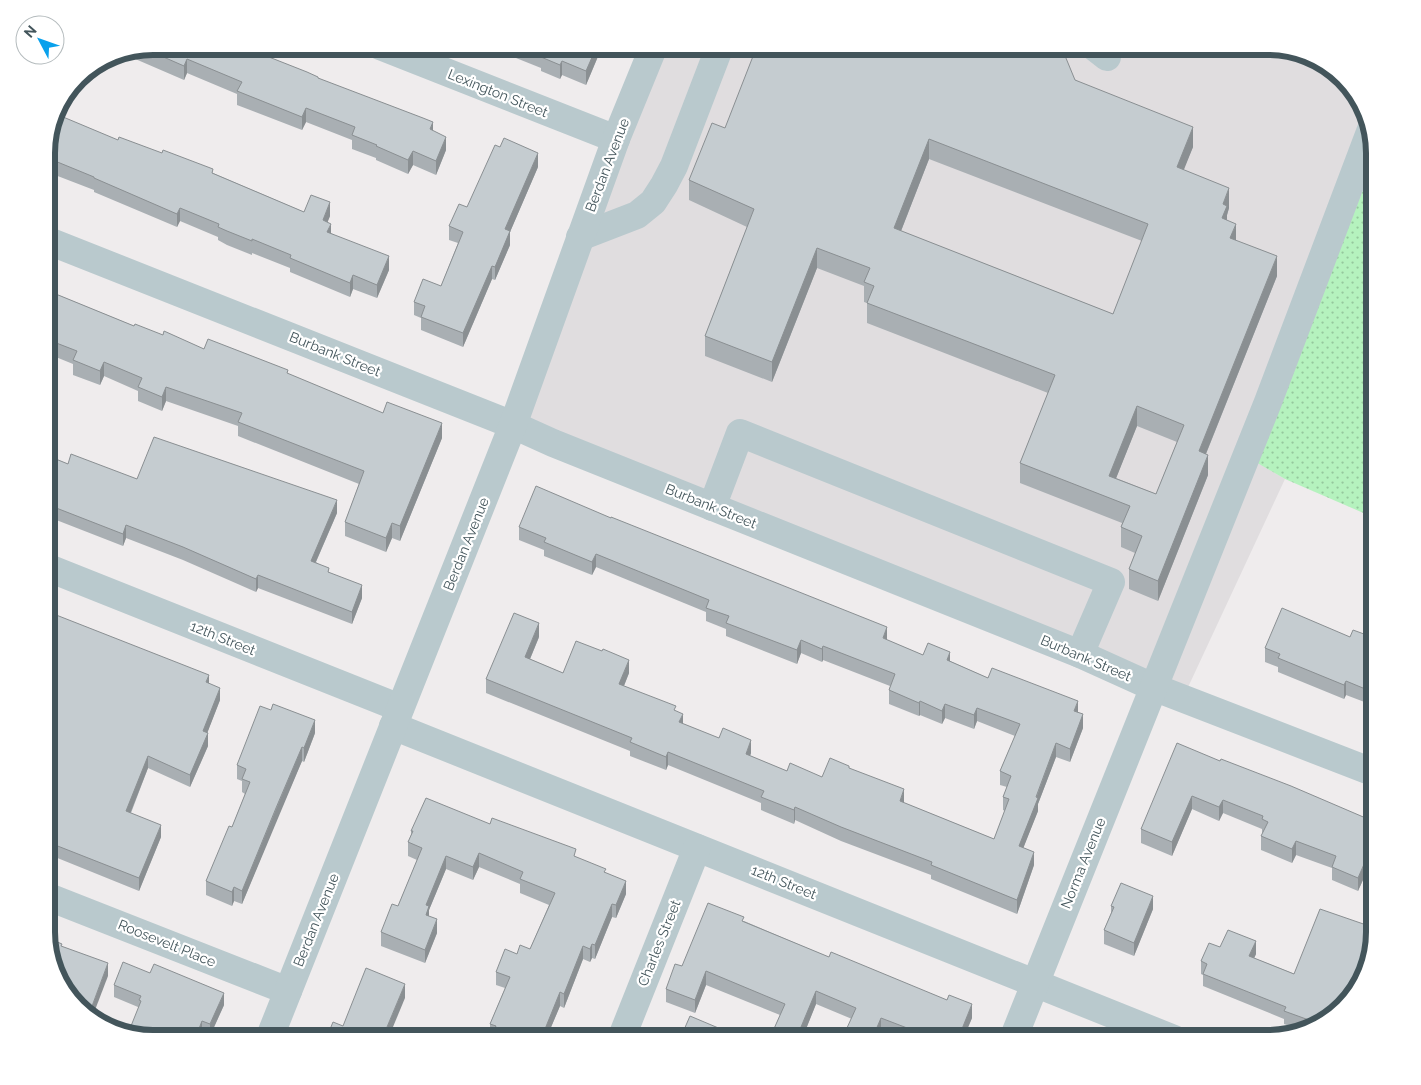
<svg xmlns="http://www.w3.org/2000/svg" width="1421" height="1085" font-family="Raleway,sans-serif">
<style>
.education{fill:#e0dddf}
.park{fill:url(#park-dots)}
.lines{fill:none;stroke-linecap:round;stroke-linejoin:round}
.minor{stroke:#b9c9cd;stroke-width:28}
.wall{fill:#a9afb3;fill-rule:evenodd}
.shaded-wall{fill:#8a8f92}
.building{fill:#c5ccd0;stroke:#8a8f92;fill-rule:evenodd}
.labels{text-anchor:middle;stroke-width:4.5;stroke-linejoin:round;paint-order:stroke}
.street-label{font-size:14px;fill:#43555b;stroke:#fff}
.rim{fill:none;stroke:#43555b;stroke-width:6}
</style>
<defs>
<pattern id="park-dots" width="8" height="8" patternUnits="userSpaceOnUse" patternTransform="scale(1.25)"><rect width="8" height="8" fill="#b5f2be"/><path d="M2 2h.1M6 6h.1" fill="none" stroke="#95c79d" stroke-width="1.8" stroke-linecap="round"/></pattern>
</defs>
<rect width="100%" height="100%" fill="#efeced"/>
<!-- education -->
<polygon class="education" points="654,46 1269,46 1333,68 1364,105 1375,152 1375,160 1255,461 1285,479 1183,698 513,425"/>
<!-- park -->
<polygon class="park" points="1375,160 1375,518 1285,479 1254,461"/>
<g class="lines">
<!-- minor -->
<g class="minor">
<polyline points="380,46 616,139"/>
<polyline points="1093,46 1107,57"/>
<polyline points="580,237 637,215 653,202 664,185 674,166 720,46"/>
<polyline points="46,240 513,425 553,443 1080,654 1153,687 1375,773"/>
<polyline points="712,507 740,433 1111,582 1080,654"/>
<polyline points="46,567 400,708"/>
<polyline points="393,726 1174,1039"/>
<polyline points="46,896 288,991"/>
<polyline points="269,1039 513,425 616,139 654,46"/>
<polyline points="621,1039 697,848"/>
<polyline points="1013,1039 1268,402 1370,132"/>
</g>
</g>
<!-- wall -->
<g class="wall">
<polygon points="152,46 318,78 433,131 446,150 436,175 413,165 408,174 376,160 376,158 352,149 352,140 306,122 302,130 237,105 237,94 187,73 184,80 133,58 133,52 129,51"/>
<polygon points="516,46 599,46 599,54 586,85 562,75 560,79 541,71 541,68 516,58"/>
<path d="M1075,80L1193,147L1183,170L1229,208L1227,215V220L1236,240L1277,276L1206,454L1208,475L1158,601L1129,589V569L1135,553L1121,547V527L1122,523L1020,483V463L1048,393L867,323V303L864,302V286L817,268L772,382L705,356V336L747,227L689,200V180ZM929,159L1142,241L1113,314L901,231ZM1137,426L1177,442L1156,494L1116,478Z"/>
<polygon points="118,140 213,173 304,212 330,216 327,222 331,233 389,270 377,298 353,289 350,297 290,272 290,268 252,253 252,255 227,245 218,240 218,237 180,221 177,227 94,192 94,190 55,175 54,176 46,173 46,145"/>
<polygon points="538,167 510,232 510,245 495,280 492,279 463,347 421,330 421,318 414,315 414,302 441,286 458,243 449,240 449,226 467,207"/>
<polygon points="46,290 134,326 204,349 288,374 442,438 400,541 392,538 386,552 345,536 345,522 359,484 238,436 238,426 166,401 162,411 138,401 138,391 104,376 100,385 73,375 73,364 46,353"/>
<polygon points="46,455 68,464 137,479 337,513 316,562 362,598 352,624 258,588 256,592 183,560 126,538 123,546 46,516"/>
<polygon points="519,527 887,640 923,655 950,661 988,678 1078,713 1083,728 1070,762 1056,757 1038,804 1038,811 1023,848 1034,865 1017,914 931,879 931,875 841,841 795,820 794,824 761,810 761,803 668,765 666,770 630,756 630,751 486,693 486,679 539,637 530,659 563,673 629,673 624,686 676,711 683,724 751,753 750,756 787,771 822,777 849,768 904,803 994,839 1005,811 1003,810 1003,797 1007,787 1000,785 1000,771 1015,736 977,721 974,729 945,718 942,724 920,715 919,716 889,704 889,690 890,686 823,660 822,662 801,653 797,664 726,636 726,629 706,621 706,612 596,567 592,575 544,556 544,550 519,540"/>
<polygon points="46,611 209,683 220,700 207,733 208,746 190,787 148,768 131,813 161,837 139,891 50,855 49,858 46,856 46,671 47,670 46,669"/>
<polygon points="1350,637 1375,638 1375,706 1346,695 1344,699 1278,672 1278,667 1265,662 1265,648"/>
<polygon points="315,733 304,762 302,761 276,821 242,904 234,901 232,906 206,895 206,881 232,827 245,794 242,792 242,781 237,779 237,765"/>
<polygon points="1220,761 1375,822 1375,853 1358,891 1332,880 1332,868 1296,855 1292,863 1261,850 1261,836 1263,833 1262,833 1262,829 1223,813 1219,821 1192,809 1172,856 1141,843 1141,829"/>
<polygon points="490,824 576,857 606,873 626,894 616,918 612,917 595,959 592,958 590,962 583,959 564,1008 560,1006 546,1039 490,1039 491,1038 490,1037 490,1024 505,988 496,985 496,972 517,954 530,949 549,905 520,893 520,884 479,867 473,880 446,869 429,910 429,916 437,933 425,963 381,946 381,932 398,906 417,860 408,856 408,842 411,835 411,831"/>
<polygon points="1111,906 1153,909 1134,956 1104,944 1104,930 1111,913"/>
<polygon points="744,921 972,1018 963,1039 900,1039 816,1004 802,1039 773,1039 773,1031 780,1015 706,985 695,1013 666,1002 666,989 682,966"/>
<polygon points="1220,947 1256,954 1254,958 1353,997 1315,1028 1303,1031 1284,1024 1284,1019 1203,986 1203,975 1201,974 1201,961"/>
<polygon points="114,985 224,1005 210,1036 202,1033 200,1039 152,1039 138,1007 114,997"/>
</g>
<!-- shaded-wall -->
<g class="shaded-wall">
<polygon points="595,46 599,46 599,54 586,85 586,71"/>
<polygon points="187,59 187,73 184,80 184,66"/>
<polygon points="562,61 562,75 560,79 560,65"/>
<polygon points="306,108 306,122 302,130 302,117"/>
<polygon points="433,122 433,136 430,129"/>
<polygon points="1193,127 1193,147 1177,187 1177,167"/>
<polygon points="446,137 446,150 436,175 436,161"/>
<polygon points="929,139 929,159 894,249 894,228"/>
<polygon points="413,151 413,165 408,174 408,160"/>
<polygon points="538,153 538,167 510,232 510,245 495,280 495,267 505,229"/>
<polygon points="55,161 55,175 54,176 54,163"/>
<polygon points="1229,188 1229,208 1227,215 1227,226 1222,218 1223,204"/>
<polygon points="330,202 330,216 323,234 323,220"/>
<polygon points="180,208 180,221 177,227 177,214"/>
<polygon points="331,224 331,238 327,232"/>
<polygon points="1236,224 1236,244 1230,238"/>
<polygon points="817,248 817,268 772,382 772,362"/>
<polygon points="389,256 389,270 377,298 377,285"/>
<polygon points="1277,256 1277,276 1199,471 1199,451"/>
<polygon points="492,266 492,279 463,347 463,333"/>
<polygon points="353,275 353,289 350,297 350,283"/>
<polygon points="104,362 104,376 100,385 100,371"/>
<polygon points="166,387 166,401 162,411 162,397"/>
<polygon points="1137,406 1137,426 1109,496 1109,476"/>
<polygon points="442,423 442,438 400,541 400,526"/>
<polygon points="1208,455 1208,475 1158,601 1158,581"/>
<polygon points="337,500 337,513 311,573 311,561"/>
<polygon points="392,523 392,538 386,552 386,538"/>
<polygon points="126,525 126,538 123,546 123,534"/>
<polygon points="596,554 596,567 592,575 592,562"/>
<polygon points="258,575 258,588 256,592 256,579"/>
<polygon points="362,585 362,598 352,624 352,612"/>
<polygon points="539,623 539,637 525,671 525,657"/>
<polygon points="887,627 887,640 883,638"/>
<polygon points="801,640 801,653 797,664 797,650"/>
<polygon points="823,646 823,660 822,662 822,649"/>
<polygon points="950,652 950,665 947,660"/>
<polygon points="629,660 629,673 619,698 619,684"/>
<polygon points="209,675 209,687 206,682"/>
<polygon points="1346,681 1346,695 1344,699 1344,685"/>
<polygon points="220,688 220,700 203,744 203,731"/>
<polygon points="920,701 920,715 919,716 919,703"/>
<polygon points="1078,701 1078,715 1074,711"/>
<polygon points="945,704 945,718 942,724 942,711"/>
<polygon points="977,708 977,721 974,729 974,715"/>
<polygon points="683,714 683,727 679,722"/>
<polygon points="1083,714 1083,728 1070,762 1070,749"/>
<polygon points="315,720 315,733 304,762 304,748"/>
<polygon points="208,733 208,746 190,787 190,775"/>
<polygon points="751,740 751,753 746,767 746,754"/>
<polygon points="1056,743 1056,757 1038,804 1038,811 1019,859 1019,846"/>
<polygon points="302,747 302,761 242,904 242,891"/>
<polygon points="668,752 668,765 666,770 666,757"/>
<polygon points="148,756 148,768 126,824 126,811"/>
<polygon points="904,789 904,803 900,801"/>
<polygon points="1192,796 1192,809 1172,856 1172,842"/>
<polygon points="1223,800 1223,813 1219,821 1219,807"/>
<polygon points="795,807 795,820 794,824 794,810"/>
<polygon points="161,825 161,837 139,891 139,878"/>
<polygon points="1375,839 1375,853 1358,891 1358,878"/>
<polygon points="1296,841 1296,855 1292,863 1292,849"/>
<polygon points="50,843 50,855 49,858 49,845"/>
<polygon points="1034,852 1034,865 1017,914 1017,900"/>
<polygon points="479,853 479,867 473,880 473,867"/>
<polygon points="446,856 446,869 429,910 429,919 426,929 426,905"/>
<polygon points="626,881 626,894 616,918 616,905"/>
<polygon points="234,887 234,901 232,906 232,892"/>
<polygon points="1153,896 1153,909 1134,956 1134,943"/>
<polygon points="612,904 612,917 595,959 595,945"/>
<polygon points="437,919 437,933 425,963 425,950"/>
<polygon points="51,929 51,941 48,938"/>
<polygon points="1256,941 1256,954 1249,969 1249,956"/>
<polygon points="592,944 592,958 590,962 590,949"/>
<polygon points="583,946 583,959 564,1008 564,994"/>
<polygon points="108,963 108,976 92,1018 88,1017"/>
<polygon points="706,971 706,985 695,1013 695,1000"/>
<polygon points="405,984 405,998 388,1039 382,1039"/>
<polygon points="816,991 816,1004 802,1039 796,1039"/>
<polygon points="560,992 560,1006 546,1039 541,1039"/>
<polygon points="224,993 224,1005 210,1036 210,1024"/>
<polygon points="972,1004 972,1018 963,1039 958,1039"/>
<polygon points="881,1018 881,1032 878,1039 872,1039"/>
<polygon points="202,1021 202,1033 200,1039 195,1039"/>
</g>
<!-- building -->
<g class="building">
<polygon points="152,46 241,46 307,72 318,77 318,78 423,118 433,122 430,129 446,137 436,161 413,151 408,160 376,146 377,145 352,135 355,127 306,108 302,117 237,91 242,82 187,59 184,66 143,48"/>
<polygon points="521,46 597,46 586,71 562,61 560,65 541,57 542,55"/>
<path d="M757,46H1061L1075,80L1193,127L1177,167L1229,188L1223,204L1227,206L1222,218L1236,224L1230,238L1277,256L1199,451L1208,455L1158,581L1129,569L1142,536L1121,527L1130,506L1020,463L1055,375L867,303L874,286L864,282L870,268L817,248L772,362L705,336L754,209L689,180L712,123L725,128ZM929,139L1148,224L1113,314L894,228ZM1137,406L1184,425L1156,494L1109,476Z"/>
<polygon points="56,114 118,140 119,137 162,153 163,150 213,169 212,173 304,212 311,195 330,202 323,220 331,224 327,232 389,256 377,285 353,275 350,283 290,258 291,255 252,239 252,241 227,231 218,227 219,224 180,208 177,214 94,178 94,177 55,161 54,163 46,159 46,145"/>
<polygon points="504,138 538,153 505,229 510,231 495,267 492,266 463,333 421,317 425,306 414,302 423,279 441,286 463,232 449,226 459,204 467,207 495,145 500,147"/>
<polygon points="46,290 134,326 135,324 163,335 164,331 204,349 208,339 288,370 287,373 383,413 387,402 442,423 400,526 392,523 386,538 345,522 364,471 238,422 242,413 166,387 162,397 138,387 142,378 104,362 100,371 73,360 77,351 46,339"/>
<polygon points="154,437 337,500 311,561 329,568 328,572 362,585 352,612 258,575 256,579 183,547 126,525 123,534 46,504 46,455 68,464 71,454 137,479"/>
<polygon points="536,486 611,518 611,517 887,627 883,638 923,655 928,643 950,652 947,660 988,678 992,668 1078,701 1074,711 1083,714 1070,749 1056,743 1036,797 1038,798 1019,846 1034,852 1017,900 931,865 932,862 841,827 795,807 794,810 761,797 764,791 668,752 666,757 630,742 632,738 486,679 514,613 539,623 525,657 563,673 576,641 602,651 603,649 629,660 619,684 676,706 674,710 683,714 679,722 719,738 723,728 751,740 746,754 787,771 790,763 822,777 830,758 849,766 849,768 904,789 900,801 994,839 1009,799 1003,797 1011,776 1000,771 1020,724 977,708 974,715 945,704 942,711 920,701 919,703 889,690 895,674 823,646 822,649 801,640 797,650 726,623 729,616 706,608 709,600 596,554 592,562 544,542 546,538 519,527"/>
<polygon points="1282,608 1350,637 1353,630 1375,638 1375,693 1346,681 1344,685 1278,658 1280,654 1265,648"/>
<polygon points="46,611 209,675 206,682 220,688 203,731 208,733 190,775 148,756 126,811 161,825 139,878 50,843 49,845 46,844 46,671 52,659 46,657"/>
<polygon points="273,704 315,720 304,748 302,747 276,808 242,891 234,887 232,892 206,881 229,826 232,827 250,782 242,779 246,769 237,765 260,706 271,710"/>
<polygon points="1177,743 1220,761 1221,759 1291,786 1375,822 1375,839 1358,878 1332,867 1336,856 1296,841 1292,849 1261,836 1268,822 1262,819 1263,816 1223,800 1219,807 1192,796 1172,842 1141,829"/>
<polygon points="426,798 490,824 492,818 576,849 574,856 606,869 604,872 626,881 616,905 612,904 595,945 592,944 590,949 583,946 564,994 560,992 541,1039 490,1039 496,1026 490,1024 510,977 496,972 505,949 517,954 520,945 530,949 555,893 520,879 523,872 479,853 473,867 446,856 426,905 429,906 426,915 437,919 425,950 381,932 392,904 398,906 422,848 408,842 413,831 411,831"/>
<polygon points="1121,883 1153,896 1134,943 1104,930 1114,907 1111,906"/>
<polygon points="708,903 744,917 742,921 829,957 831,952 947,1000 949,995 972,1004 958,1039 926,1039 928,1036 881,1018 872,1039 842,1039 856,1008 816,991 796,1039 792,1039 773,1031 785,1004 706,971 695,1000 666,989 675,964 682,966"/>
<polygon points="1320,909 1375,928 1375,933 1353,997 1320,1024 1284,1011 1286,1007 1203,974 1207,964 1201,961 1209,943 1220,947 1228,930 1256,941 1249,956 1294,974"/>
<polygon points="46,927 51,929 48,938 62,944 61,946 108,963 88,1017 57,980 46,939"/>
<polygon points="123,962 150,973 154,964 224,993 210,1024 202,1021 195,1039 152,1039 129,1031 141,1001 139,1000 141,996 114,985"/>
<polygon points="366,968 405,984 382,1039 326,1039 333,1022 343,1026"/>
<polygon points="690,1016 735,1035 733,1039 680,1039"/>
</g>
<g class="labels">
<!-- street labels -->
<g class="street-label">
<text transform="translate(498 93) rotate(22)" y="5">Lexington Street</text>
<text transform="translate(607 165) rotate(-69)" y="5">Berdan Avenue</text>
<text transform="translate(335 354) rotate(22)" y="5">Burbank Street</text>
<text transform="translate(711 506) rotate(22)" y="5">Burbank Street</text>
<text transform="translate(466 544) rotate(-68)" y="5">Berdan Avenue</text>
<text transform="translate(223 638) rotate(22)" y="5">12th Street</text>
<text transform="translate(1086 658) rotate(23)" y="5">Burbank Street</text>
<text transform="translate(1083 863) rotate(-68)" y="5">Norma Avenue</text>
<text transform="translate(784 882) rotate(22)" y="5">12th Street</text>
<text transform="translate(316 920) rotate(-68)" y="5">Berdan Avenue</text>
<text transform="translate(167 943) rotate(22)" y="5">Roosevelt Place</text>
<text transform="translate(659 943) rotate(-68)" y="5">Charles Street</text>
</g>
</g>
<!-- crop -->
<path d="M0 0H1421V1085H0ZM153 55H1268A98 98 0 0 1 1366 153V932A98 98 0 0 1 1268 1030H153A98 98 0 0 1 55 932V153A98 98 0 0 1 153 55Z" fill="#fff" fill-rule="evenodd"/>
<path class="rim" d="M153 55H1268A98 98 0 0 1 1366 153V932A98 98 0 0 1 1268 1030H153A98 98 0 0 1 55 932V153A98 98 0 0 1 153 55Z"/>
<!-- north arrow -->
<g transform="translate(40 40) rotate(311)"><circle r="24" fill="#ffffff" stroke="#b4bbbd"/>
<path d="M0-4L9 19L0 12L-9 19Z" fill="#09a1ec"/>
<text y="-8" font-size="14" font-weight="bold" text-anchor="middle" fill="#43555b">N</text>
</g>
</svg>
